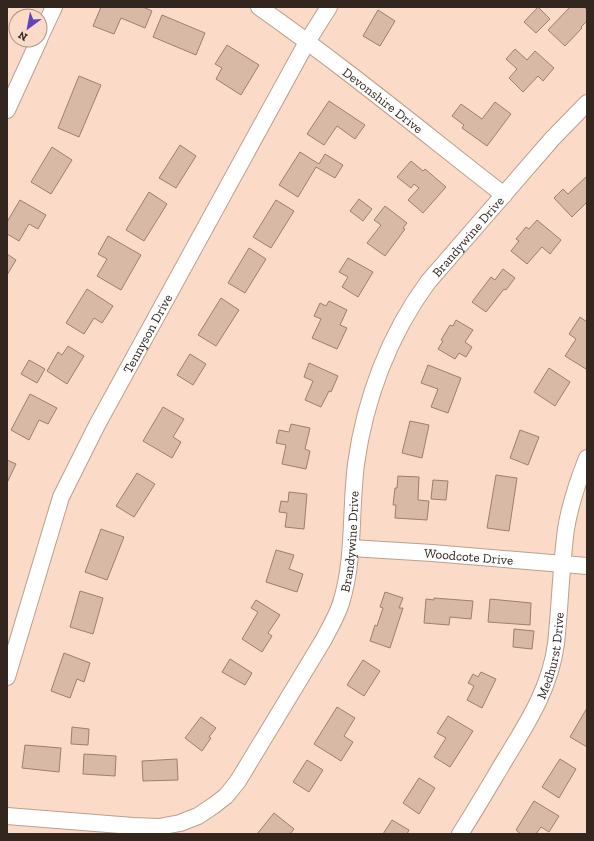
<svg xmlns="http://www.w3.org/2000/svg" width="594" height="841" font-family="'Zilla Slab',serif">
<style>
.building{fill:#d8b9a6;stroke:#9c7f6e}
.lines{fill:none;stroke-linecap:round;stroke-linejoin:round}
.minor-casing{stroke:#bd9f8d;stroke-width:18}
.minor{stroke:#fff;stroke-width:16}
.labels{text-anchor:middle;stroke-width:3;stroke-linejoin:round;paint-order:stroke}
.street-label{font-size:13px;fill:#32261f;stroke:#fbdac7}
</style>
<rect width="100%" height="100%" fill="#fbdac7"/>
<!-- building -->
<g class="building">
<polygon points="101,7 143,7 152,11 145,28 121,18 114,34 93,26"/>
<polygon points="538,7 550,19 536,33 524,22"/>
<polygon points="570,7 584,7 587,10 587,21 581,27 582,28 565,46 548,30"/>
<polygon points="378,10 395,21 380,46 363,36"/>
<polygon points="162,15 205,33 196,55 153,37"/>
<polygon points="227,45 259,65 241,95 216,79 222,68 215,64"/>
<polygon points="515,49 527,60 535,51 554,68 543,81 538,76 523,92 509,78 517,69 506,59"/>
<polygon points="79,76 101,85 79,137 58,128"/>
<polygon points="329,101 365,125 355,139 337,126 324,145 307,134"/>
<polygon points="495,102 511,114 487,146 462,128 464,125 452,116 461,104 482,119"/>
<polygon points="180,145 196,156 176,188 159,178"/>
<polygon points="52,147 72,160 51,194 31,182"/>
<polygon points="300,152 319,164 325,154 343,165 335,178 316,167 298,197 279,185"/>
<polygon points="411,161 423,171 425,169 446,187 423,213 408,200 419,188 414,184 411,188 397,177"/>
<polygon points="587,176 587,202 572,217 554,198 563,189 568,194"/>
<polygon points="149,192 167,204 144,241 126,230"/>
<polygon points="359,199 372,209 363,221 350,211"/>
<polygon points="20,200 46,215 38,229 29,224 19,241 7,234 7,222"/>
<polygon points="276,200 294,211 271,248 253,237"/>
<polygon points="385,206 407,223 403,228 405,229 385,256 367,243 381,225 374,220"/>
<polygon points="537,220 561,240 550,254 542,247 527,264 511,251 519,241 516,239 526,227 529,229"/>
<polygon points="108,236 141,255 121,290 97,276 107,259 98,254"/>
<polygon points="249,248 266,259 245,293 228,283"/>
<polygon points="7,254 16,260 7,275"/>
<polygon points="348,258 373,272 358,297 342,287 348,277 339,272"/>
<polygon points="503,269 515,278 506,290 504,289 486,312 472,302 491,277 495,280"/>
<polygon points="87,289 113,306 102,323 94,318 84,334 66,323"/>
<polygon points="221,298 239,310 216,346 198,335"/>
<polygon points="329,301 347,310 340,325 347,328 337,349 312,338 321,319 314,316 320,303 326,306"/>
<polygon points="580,317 587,322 587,367 586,369 565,356 576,339 569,334"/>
<polygon points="456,320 473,330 465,342 472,347 466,357 459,353 455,359 438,349 443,341 441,340 450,325 453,326"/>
<polygon points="68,346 84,356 67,384 47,371 58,352 62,355"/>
<polygon points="190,354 206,364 193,385 177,375"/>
<polygon points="29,360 45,369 37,383 21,374"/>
<polygon points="309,363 338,376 331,392 329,391 321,407 305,400 313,381 304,377"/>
<polygon points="428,365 461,378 448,413 431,407 438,389 421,383"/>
<polygon points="549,368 570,382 555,406 534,392"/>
<polygon points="30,394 57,408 48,424 39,420 29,440 11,430"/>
<polygon points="163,407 184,419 173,437 181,442 172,458 143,441"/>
<polygon points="410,421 429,425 422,458 402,453"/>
<polygon points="291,424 310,428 305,449 310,451 306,469 282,464 286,445 276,443 279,430 289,432"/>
<polygon points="520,430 539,437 528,465 510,458"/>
<polygon points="7,460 16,464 7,483"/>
<polygon points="137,473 155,484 134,517 116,506"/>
<polygon points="496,475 517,478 509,531 487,528"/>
<polygon points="398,476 419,477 418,500 429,501 427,520 395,518 396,505 393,505 395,488 397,488"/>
<polygon points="433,480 448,481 446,500 431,499"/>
<polygon points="289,492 307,494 304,529 285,527 287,513 279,512 281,501 288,502"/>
<polygon points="101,529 124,537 107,580 85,572"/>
<polygon points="276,550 294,555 289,569 303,574 297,592 266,582"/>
<polygon points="80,591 103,598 93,634 70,627"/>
<polygon points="385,592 403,598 399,608 403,608 390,648 370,641 375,625 377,626 383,608 380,607"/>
<polygon points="434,598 473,601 471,619 450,617 449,625 424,623 426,599 434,600"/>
<polygon points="490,599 531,603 530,625 488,622"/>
<polygon points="256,600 280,615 268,633 272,636 262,652 242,639 258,612 251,608"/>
<polygon points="514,629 534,631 532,649 513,647"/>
<polygon points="64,653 90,663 84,682 77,679 70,698 51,691"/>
<polygon points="230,659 252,673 245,685 222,672"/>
<polygon points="363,660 380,671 364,696 347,685"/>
<polygon points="481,672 496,679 482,708 467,700 474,686 468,683 473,674 478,677"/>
<polygon points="337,707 355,718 344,736 353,742 341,761 314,744"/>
<polygon points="587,708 587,747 570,737"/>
<polygon points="448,716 473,731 450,767 434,757 446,738 437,733"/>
<polygon points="201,717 216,728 209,737 211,738 202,751 185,738"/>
<polygon points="72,727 89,729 88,745 71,744"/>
<polygon points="25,745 61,748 59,772 22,768"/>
<polygon points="84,754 116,756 115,776 83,774"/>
<polygon points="177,759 178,780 143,781 142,761"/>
<polygon points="560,759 576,769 559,798 542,787"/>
<polygon points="307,760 323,770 309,792 293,782"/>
<polygon points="419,778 435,788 419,814 403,803"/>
<polygon points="534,801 559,816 549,832 541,827 536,834 521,834 516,830"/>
<polygon points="274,813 294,829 290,834 257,834"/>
<polygon points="392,820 409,830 407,834 383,834"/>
</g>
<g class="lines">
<defs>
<g id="minor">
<path id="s1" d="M259,7C343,66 423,132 504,195"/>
<polyline points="40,37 54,7"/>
<polyline points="7,110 39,40"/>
<path id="s2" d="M351,548L432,553L587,566"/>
<path id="s3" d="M7,677L61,497L97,425L307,42L329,7"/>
<path id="s4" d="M7,816L133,826L159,827L180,823L198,816L213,806L226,796L238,781L324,639C330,627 337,616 341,603C355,558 350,511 356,464C365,399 389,335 428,282L552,139L587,103"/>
<path id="s5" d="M460,834C476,809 491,783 506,758C528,722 550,688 556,644C560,606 561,567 566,529C570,504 578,481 587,458"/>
</g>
</defs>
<!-- minor casing -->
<use href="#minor" class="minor-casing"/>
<!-- minor -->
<use href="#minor" class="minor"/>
</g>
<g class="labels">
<!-- street labels -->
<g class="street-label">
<text dy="5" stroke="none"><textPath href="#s1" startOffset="155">Devonshire Drive</textPath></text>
<text dy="5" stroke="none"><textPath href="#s4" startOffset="851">Brandywine Drive</textPath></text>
<text dy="5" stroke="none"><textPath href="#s3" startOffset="373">Tennyson Drive</textPath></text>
<text dy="5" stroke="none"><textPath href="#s4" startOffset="515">Brandywine Drive</textPath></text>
<text dy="5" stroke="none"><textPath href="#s2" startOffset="118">Woodcote Drive</textPath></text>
<text dy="5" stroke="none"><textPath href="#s5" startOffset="202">Medhurst Drive</textPath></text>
</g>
</g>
<!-- border -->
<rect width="594" height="841" fill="none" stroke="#32261f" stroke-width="16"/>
<!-- north arrow -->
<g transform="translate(28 28) rotate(212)"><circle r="19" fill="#fbdac7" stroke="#ab9284"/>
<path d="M0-3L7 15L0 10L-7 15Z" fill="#6243bc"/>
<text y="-6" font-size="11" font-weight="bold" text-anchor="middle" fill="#32261f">N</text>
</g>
</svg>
